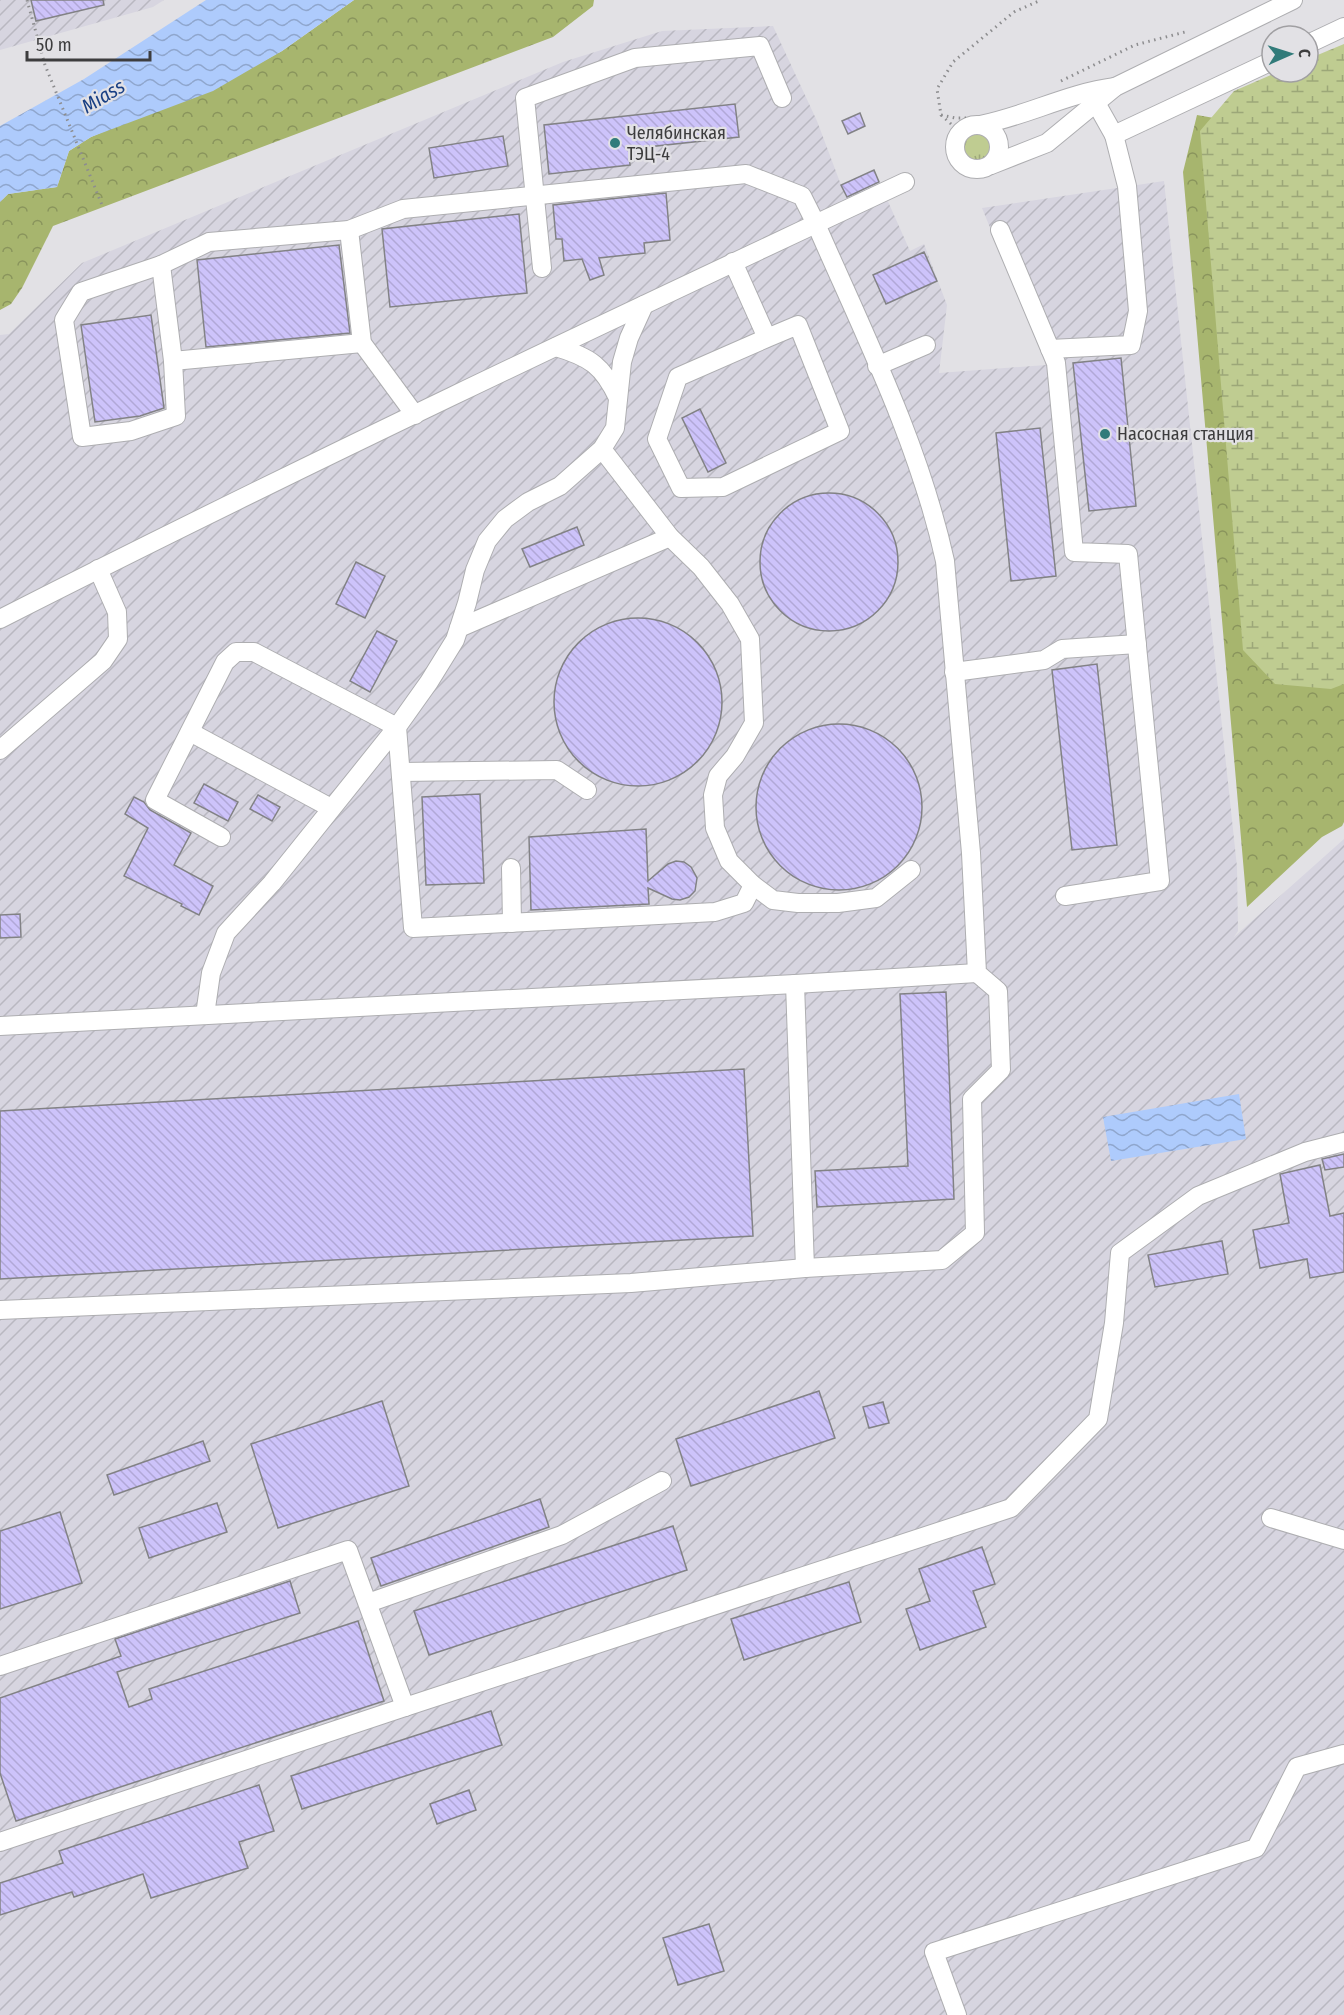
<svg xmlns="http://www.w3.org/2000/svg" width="1344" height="2015" font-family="'Fira Sans Condensed',sans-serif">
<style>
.industrial{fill:url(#industrial-furrows)}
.grass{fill:url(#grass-tufts)}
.forest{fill:url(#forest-crowns)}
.wetland{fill:url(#wetland-marsh)}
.water{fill:url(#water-waves)}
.building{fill:url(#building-back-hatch);stroke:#828285;stroke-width:1.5}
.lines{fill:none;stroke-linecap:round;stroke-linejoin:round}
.minor-casing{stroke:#aeaeb1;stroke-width:20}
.path{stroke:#8d8d8f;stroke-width:3;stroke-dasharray:1.5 4.5;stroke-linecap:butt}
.minor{stroke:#fff;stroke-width:18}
.poi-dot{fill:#317b7a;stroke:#e2e1e5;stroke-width:2}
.labels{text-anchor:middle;stroke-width:4.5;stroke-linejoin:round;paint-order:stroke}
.poi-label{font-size:18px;fill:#3d3d3e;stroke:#e2e1e5;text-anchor:start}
.water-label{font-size:20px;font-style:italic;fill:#183f84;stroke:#e2e1e5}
</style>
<defs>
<pattern id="industrial-furrows" width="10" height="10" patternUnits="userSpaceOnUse" patternTransform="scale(1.5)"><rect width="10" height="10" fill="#d7d5e0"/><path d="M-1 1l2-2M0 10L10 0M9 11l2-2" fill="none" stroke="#b9b8c1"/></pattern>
<pattern id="grass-tufts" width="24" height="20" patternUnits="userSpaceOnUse" patternTransform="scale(1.5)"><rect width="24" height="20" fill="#bfcc91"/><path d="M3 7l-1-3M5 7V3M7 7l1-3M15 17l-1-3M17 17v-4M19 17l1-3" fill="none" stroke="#9ca778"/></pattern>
<pattern id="forest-crowns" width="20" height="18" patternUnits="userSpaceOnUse" patternTransform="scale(1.5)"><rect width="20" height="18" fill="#a7b56e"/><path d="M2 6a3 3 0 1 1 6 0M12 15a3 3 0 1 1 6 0" fill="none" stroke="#89945c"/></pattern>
<pattern id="wetland-marsh" width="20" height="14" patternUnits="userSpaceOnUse" patternTransform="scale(1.5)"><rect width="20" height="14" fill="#bfcc91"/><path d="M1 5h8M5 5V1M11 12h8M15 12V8" fill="none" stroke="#9ca778"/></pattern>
<pattern id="water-waves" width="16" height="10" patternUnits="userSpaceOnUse" patternTransform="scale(1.5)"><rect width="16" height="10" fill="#aecbfc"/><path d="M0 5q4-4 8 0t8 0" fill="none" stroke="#8fa6cd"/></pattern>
<pattern id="building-back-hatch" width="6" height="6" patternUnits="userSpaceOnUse" patternTransform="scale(1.5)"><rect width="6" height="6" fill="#cdc3fa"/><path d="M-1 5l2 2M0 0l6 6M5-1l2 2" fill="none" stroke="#b1a8d7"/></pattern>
</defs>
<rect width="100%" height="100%" fill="#e2e1e5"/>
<!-- industrial -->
<g class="industrial">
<polygon points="0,0 164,0 153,7 0,50"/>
<polygon points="773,26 817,121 841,185 874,170 910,251 924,244 947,305 939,373 1046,365 982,208 1164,181 1237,867 1238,931 1234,937 1344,839 1344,2015 0,2015 0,335 9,334 82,263 563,62 662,31"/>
</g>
<!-- grass -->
<circle class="grass" cx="977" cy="148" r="17"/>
<!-- forest -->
<g class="forest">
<polygon points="354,0 594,0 593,6 553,37 53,226 22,288 11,304 0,310 0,202 8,194 57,187 69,151 91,137 249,69 282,51"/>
<polygon points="1197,115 1231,121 1344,441 1344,822 1342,826 1322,837 1247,907 1183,172"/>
</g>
<!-- wetland -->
<polygon class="wetland" points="1344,44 1344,684 1331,689 1275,684 1243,650 1200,131 1234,91 1278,72 1308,72 1308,59"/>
<!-- water -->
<g class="water">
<polygon points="206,0 354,0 282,51 213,91 91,137 69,151 57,187 8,194 0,202 0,126 84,79"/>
<polygon points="1239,1094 1246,1139 1111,1161 1103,1117"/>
</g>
<!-- building -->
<g class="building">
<polygon points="31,0 103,0 104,5 36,21"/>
<polygon points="735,104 739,137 629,149 630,165 549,174 544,125"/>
<polygon points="860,113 865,126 848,134 842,121"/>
<polygon points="503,136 508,166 434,178 429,148"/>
<polygon points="874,170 879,182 847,197 841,185"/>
<polygon points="666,193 670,240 644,243 645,253 599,258 604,275 590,280 582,259 564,261 562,239 556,239 553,205"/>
<polygon points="519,214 527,293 390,307 382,229"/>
<polygon points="339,245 350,333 206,347 197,260"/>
<polygon points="924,252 937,281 886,304 873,275"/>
<polygon points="151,315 164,408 140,416 95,422 81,325"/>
<polygon points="1121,358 1136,506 1089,511 1073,363"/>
<polygon points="700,409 726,463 708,472 682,418"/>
<polygon points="1040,428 1056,576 1011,581 996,433"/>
<circle cx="829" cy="562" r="69"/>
<polygon points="577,527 584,545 530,567 522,549"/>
<polygon points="356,562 385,576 365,618 336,604"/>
<circle cx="638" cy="702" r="84"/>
<polygon points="377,631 397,641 370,692 350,681"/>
<polygon points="1097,664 1117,845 1072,850 1052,670"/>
<circle cx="839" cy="807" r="83"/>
<polygon points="204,784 238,802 228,821 194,803"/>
<polygon points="480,794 484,883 426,885 422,797"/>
<polygon points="258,795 280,807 272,821 250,809"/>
<polygon points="134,797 144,802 150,810 191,833 174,865 213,886 199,915 181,906 182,904 124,876 148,828 125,814"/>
<polygon points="646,829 648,881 668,864 676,861 684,862 691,867 697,878 695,891 689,897 680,900 672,899 648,888 649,904 531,910 529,837"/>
<polygon points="20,914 21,937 0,938 0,915"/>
<polygon points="946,992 954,1199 817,1207 815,1171 908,1166 900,994"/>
<polygon points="744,1069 753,1236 0,1279 0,1111"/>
<polygon points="1344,1154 1344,1167 1325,1170 1322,1159"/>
<polygon points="1320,1165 1330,1216 1344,1213 1344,1272 1310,1278 1307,1259 1260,1268 1253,1230 1289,1223 1280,1174"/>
<polygon points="1222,1241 1228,1274 1155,1287 1148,1255"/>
<polygon points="819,1391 835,1438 691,1486 676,1439"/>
<polygon points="382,1401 409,1486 278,1528 251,1444"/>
<polygon points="883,1402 889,1423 869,1428 863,1407"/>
<polygon points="203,1441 210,1461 114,1495 107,1475"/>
<polygon points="540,1499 549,1527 381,1586 371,1558"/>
<polygon points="217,1503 227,1532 149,1558 139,1528"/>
<polygon points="60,1512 82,1583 0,1609 0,1531"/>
<polygon points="673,1526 687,1570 429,1655 414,1611"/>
<polygon points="982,1547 995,1584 973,1591 986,1627 920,1650 906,1609 930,1601 919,1569"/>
<polygon points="290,1581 300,1613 117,1672 129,1707 152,1699 149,1689 358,1621 384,1701 16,1821 0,1773 0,1698 121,1656 115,1639"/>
<polygon points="849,1582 861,1622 744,1660 731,1619"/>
<polygon points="491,1711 502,1745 302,1809 291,1776"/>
<polygon points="259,1785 274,1831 239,1842 248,1868 151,1898 143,1874 74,1897 72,1892 0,1915 0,1883 63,1863 59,1851"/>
<polygon points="469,1790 476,1810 437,1824 430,1804"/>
<polygon points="709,1924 724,1971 678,1985 663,1938"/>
</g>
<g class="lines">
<defs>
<g id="minor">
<polyline points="1308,44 1344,27"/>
<polyline points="1096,103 1114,135 1272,61"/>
<circle cx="977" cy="147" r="22"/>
<path d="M980,125C1026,116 1068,93 1115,87"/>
<polyline points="991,165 1047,143 1115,87 1293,0"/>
<polyline points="349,230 362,343 415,415"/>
<polyline points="1000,230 1056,363 1074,552 1128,554 1160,881 1065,896"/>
<polyline points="733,262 767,338 678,377 657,439 681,488 723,487 840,431 798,325 767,338"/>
<polyline points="161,265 173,361"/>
<polyline points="542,268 525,98 635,58 760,46 782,98"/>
<path d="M556,347C590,357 603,366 618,398"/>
<polyline points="1050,349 1131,345 1138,311 1127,186 1114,135"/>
<polyline points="877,366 926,345"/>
<polyline points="602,449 670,537 701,567 730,604 750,639 754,723 735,756 718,776 713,795 715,828 729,861 753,885 773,900 798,903 838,903 876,898 911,870"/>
<path d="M0,619C299,467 602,324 905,182"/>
<polyline points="459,628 670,537"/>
<polyline points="954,672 1044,660 1062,649 1137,644"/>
<polyline points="190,732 331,808"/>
<polyline points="0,750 103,661 118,639 117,612 98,569"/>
<polyline points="401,772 557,770 587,790"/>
<polyline points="221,837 155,800 225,662 236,652 254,652 397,727 413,928 715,912 744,903 753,885"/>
<polyline points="511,868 512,923"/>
<polyline points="205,1015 211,973 226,933 272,883 397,727 429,682 455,640 467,603 475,570 487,541 505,519 528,502 560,486 602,449 615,428 622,362 629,338 644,305"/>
<polyline points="0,1026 795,984"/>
<polyline points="805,1268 795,984 977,973"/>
<path d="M0,1310L631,1283L805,1268L942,1260L975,1233L972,1099L1001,1070L998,991L977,973L971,853L945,561C919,443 864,334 816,224L802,196L746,174L403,209L349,230L209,242L161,265L81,292L64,320L82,437L131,431L176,416L173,361L362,343"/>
<polyline points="1271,1518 1344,1540"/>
<polyline points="368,1603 562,1535 662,1481"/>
<polyline points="0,1666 348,1550 405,1707"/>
<polyline points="0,1842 405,1707 1011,1508 1098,1419 1114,1323 1120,1253 1198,1196 1305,1152 1344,1142"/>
<polyline points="957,2015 934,1952 1256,1848 1297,1767 1344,1754"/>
</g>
</defs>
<!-- minor casing -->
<use href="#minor" class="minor-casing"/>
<!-- path -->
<g class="path">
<polyline points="27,0 45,65 102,205"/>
<polyline points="1061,81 1135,45 1185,32"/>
<polyline points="941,115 955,118 966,118"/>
<polyline points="960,132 941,115 937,89 953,62 1014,12 1041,0"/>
</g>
<!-- minor -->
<use href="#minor" class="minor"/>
</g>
<!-- markers -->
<g class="poi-dot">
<circle cx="615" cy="143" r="6"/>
<circle cx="1105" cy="434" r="6"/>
</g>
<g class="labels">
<!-- poi labels -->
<g class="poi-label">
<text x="627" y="139">Челябинская<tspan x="627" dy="21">ТЭЦ-4</tspan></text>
<text x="1117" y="440">Насосная станция</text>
</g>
<!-- water labels -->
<g class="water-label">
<text transform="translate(103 96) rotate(-31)" y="7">Miass</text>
</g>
</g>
<!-- north arrow -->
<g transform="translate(1290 54) rotate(87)"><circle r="28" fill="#e2e1e5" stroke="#a09fa2" stroke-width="1.5"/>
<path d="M0-4.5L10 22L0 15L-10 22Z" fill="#317b7a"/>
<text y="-9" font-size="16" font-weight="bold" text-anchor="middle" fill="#3d3d3e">С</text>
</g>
<!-- scale -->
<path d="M27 51v9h123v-9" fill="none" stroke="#3d3d3e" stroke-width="3"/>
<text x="36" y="51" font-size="18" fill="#3d3d3e" stroke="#e2e1e5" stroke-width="4.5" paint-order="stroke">50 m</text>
</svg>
